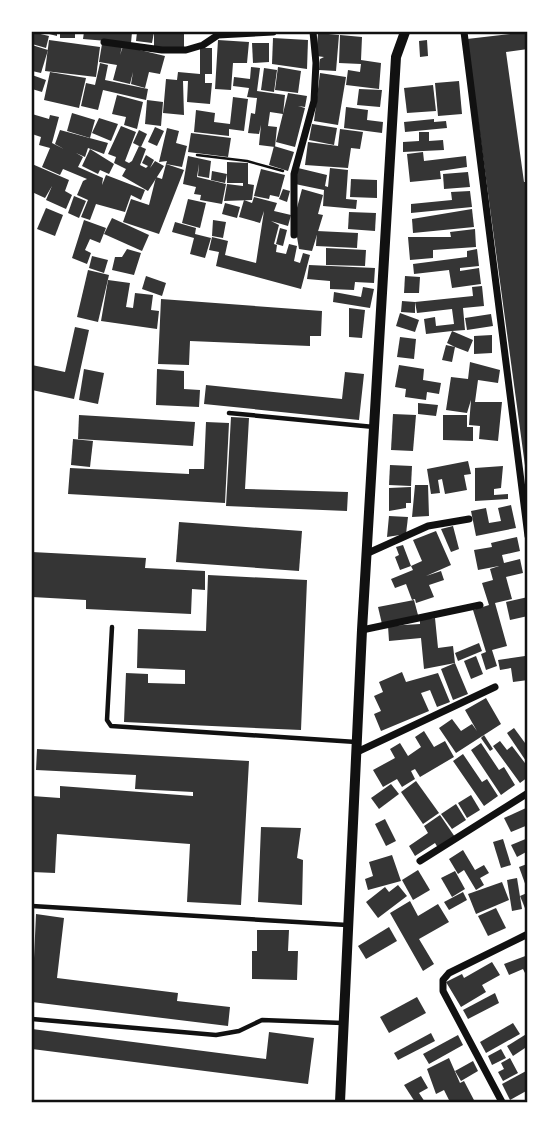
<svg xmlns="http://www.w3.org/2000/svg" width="559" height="1134" font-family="'Golos Text',sans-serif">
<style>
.building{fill:#353535}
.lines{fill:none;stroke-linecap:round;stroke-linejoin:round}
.path{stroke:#111;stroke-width:2.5}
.service{stroke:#111;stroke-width:4.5}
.minor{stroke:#111;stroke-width:7}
.tertiary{stroke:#111;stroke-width:10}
.neatline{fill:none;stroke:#111;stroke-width:2.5}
</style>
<rect width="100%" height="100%" fill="#fff"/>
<!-- building -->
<g class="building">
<polygon points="32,32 49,36 46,48 32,44"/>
<polygon points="41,32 57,32 57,36"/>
<rect x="60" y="32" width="15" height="6"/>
<polygon points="84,32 132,32 131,43 83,39"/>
<polygon points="137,32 154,32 152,43 136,41"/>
<polygon points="154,32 184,33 184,48 154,47"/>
<polygon points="528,32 528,49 506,52 524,182 528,182 526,473 467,39"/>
<polygon points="318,33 339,35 336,71 319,70 320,59 324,57 316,56"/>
<polygon points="340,35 362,37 361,60 381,63 379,89 346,85 348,70 360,72 361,64 339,63"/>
<polygon points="273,38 308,40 307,69 272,64"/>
<polygon points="49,40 100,47 96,77 45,71"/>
<polygon points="218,40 249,42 247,63 233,63 231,90 215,89"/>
<polygon points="427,40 428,56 420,57 419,41"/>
<polygon points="252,43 269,43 269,62 253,63"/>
<polygon points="102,44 122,47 120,55 123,46 165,56 160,74 149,72 145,88 131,84 133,72 130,84 113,80 117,65 99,62"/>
<polygon points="32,45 48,50 41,73 32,71"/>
<polygon points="200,48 212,48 212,74 205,74 205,83 212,83 210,104 187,102 188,81 183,81 184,115 163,113 166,79 177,80 178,72 200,74"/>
<polygon points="100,63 108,65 105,80 148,89 146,100 103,90 98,110 81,106 86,83 95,85"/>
<polygon points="251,67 260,68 257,91 285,95 283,114 270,112 268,126 277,127 275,147 259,145 261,125 259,134 248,133 251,113 255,114 257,98 247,97 249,88 233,86 234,77 250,79"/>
<polygon points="278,67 301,71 298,93 275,90"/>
<polygon points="264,68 277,70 274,92 261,90"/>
<polygon points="50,72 86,78 79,108 44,100"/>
<polygon points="320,73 346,77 338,125 314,121"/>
<polygon points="32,75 46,80 42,92 32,89"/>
<polygon points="459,81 462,114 438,116 435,83"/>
<polygon points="433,85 436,111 407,113 404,88"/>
<polygon points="359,89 382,90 380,107 357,105"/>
<polygon points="288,93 307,96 305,107 298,106 305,108 295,147 276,142"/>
<polygon points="117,95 143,102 137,129 124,125 126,117 112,114"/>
<polygon points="233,97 248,99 244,131 229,129 229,136 194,132 196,110 215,113 214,122 230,124"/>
<polygon points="147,100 163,102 161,126 145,124"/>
<polygon points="346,107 368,110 367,120 383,122 382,133 344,128"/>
<polygon points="72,113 95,120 90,138 67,131"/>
<polygon points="32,114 49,119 50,115 59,117 52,143 64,149 55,144 60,130 108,143 104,154 88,148 85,157 76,153 83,157 78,167 103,178 102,185 106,175 145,190 141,200 131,195 125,212 96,204 90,220 81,217 88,200 77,195 83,181 87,179 63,169 60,175 42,167 50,148 39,145 41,137 32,134"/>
<polygon points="99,118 118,124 111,141 92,133"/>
<polygon points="434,119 434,122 446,121 447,128 405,132 404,122"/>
<polygon points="312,124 337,128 334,145 309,140"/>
<polygon points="121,126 136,132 125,161 129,163 132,161 139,146 146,149 140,165 146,168 148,166 142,163 146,155 154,160 150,168 155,161 164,166 148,191 122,176 126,169 114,163 116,157 108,154"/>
<polygon points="155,127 164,131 157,146 148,142"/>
<polygon points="167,128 179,131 176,143 187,146 182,167 166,164 167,161 159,162"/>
<polygon points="340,129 363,132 360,149 351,148 348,168 305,165 308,142 338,146"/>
<polygon points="139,130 147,134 141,147 133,143"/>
<polygon points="419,132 429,132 429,141 443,140 444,150 403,152 403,142 419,141"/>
<polygon points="191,133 231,138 228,157 188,152"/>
<polygon points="274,146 294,152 288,171 269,165"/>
<polygon points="90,149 114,164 109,174 100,170 98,174 82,166"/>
<polygon points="423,152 424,161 466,156 467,167 440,171 441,179 410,182 407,154"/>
<polygon points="188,156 211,161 209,178 198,176 199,164 197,177 226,184 222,204 200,200 201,195 194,194 196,187 183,184"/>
<polygon points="227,162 248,163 248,184 254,185 252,200 224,201 227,184 243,186 243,183 227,183"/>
<polygon points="32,164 69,180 65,191 72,195 66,209 46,200 52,186 45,198 32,192"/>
<polygon points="166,164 184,170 159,234 123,222 131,199 149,205 156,177 162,179"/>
<polygon points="298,168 327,175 325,186 328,187 330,168 348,170 346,199 357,200 356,209 323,206 324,190 295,184"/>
<polygon points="261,169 285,175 279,197 270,195 269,199 254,196"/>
<polygon points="212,171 227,174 225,183 211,180"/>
<polygon points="468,172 470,187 444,189 443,174"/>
<polygon points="351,179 377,180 377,198 350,197"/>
<polygon points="283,189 290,191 287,202 279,199"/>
<polygon points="302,189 323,195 318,214 323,215 312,251 299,249 294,219"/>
<polygon points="470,191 472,207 411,213 411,204 452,200 451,192"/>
<polygon points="74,196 86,201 79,218 68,213"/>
<polygon points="254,197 277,203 274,211 291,215 288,226 271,221 279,225 274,244 277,245 276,252 286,254 289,244 297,246 294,261 300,263 303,253 310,255 301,289 216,266 219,252 209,250 212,237 228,241 225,255 256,263 264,211 260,223 239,217 244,200 252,203"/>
<polygon points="188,199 206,203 200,228 182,223"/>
<polygon points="225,203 240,207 237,218 222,214"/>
<polygon points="46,208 63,215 55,236 37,229"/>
<polygon points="472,209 474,227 413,233 412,219"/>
<polygon points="349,212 376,213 375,231 348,229"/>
<polygon points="112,218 149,235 142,251 104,234"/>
<polygon points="84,220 106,228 100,243 90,239 85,250 91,253 87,264 72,258"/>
<polygon points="213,220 226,222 223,238 212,236"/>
<polygon points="175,222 196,228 195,234 211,238 205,258 190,254 194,238 172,232"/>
<polygon points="280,228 287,230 283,246 276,244"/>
<polygon points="475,229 476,247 433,250 433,258 410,260 408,237 451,237 450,232"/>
<polygon points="317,231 358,233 357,248 316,246"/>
<polygon points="326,248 366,250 365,266 326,265"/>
<polygon points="127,249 141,253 134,275 112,270 115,257 122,257"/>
<polygon points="477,249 479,266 460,268 460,271 479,268 481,284 452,288 449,270 414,274 413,264 467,257 467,251"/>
<polygon points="92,256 108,260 104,273 89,268"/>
<polygon points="309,265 375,268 374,283 355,282 354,290 330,289 330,281 307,279"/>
<polygon points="88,270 109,275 98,322 77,317"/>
<polygon points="146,276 166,283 162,296 142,289"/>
<polygon points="405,276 420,277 419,293 404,293"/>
<polygon points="108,280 130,283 126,307 133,308 135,293 153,295 151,310 159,311 157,329 101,321"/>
<polygon points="482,286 484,306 463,308 465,330 452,331 473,340 468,352 455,347 452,362 442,360 446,345 455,347 447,343 452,331 426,334 424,319 435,317 436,326 454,324 452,309 417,313 415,302 473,296 472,287"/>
<polygon points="363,287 374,289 370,308 333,302 334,292 361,297"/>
<polygon points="161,299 322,311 321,336 310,336 310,346 190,341 189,365 158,364"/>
<polygon points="402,301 415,302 415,313 401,312"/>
<polygon points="349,308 365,310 362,338 349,337"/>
<polygon points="400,313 419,320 415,332 396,326"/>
<polygon points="491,314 493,326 467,330 465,318"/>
<polygon points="75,327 89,330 74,399 32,390 32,365 65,372"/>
<polygon points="492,335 492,353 474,354 474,336"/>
<polygon points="400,337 416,339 414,359 397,357"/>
<polygon points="470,362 500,370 498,383 478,380 475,402 502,402 498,441 479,439 480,426 469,425 471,400 467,413 446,410 451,377 468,379"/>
<polygon points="399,365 424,369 423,380 441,383 439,394 427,392 426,400 405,397 406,389 395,387"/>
<polygon points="84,369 104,373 98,404 79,400"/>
<polygon points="157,369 184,371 184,389 200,390 199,407 156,405"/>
<polygon points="345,372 364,374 359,420 204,404 206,385 342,399"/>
<polygon points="418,403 438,405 436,416 418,414"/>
<polygon points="393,414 416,415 413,451 391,450"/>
<polygon points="79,415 195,422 193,446 78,439"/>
<polygon points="443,415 467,415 467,427 473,427 473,441 443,440"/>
<polygon points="231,417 249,418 245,489 348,492 347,511 226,506"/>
<polygon points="206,422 229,423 225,503 68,494 70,468 189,474 189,469 204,469"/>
<polygon points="73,439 93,441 90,467 71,465"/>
<polygon points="468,461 471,474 464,475 467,490 445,494 442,479 438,480 440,493 431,494 427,469"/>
<polygon points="390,465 412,466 411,486 389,485"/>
<polygon points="503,466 501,488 494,489 494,495 508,494 508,499 475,501 475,468"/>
<polygon points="415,485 428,485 429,516 412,517"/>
<polygon points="411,487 411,503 406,503 406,508 389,511 389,488"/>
<polygon points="511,505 516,528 476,536 471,511 486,508 489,523 501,521 498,508"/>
<polygon points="389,516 408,517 406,534 387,537"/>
<polygon points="179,522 302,531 299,571 176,562"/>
<polygon points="453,526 459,549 451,552 441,529"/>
<polygon points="436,531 451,565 426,576 441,571 444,580 429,585 434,597 416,603 415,599 412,600 406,584 395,588 391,579 413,570 411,566 422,561 413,540"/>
<polygon points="517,537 520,551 502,555 504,563 520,559 523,573 506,577 512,599 495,603 507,646 492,650 497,666 486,670 481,654 486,652 473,610 489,605 482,583 493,580 490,569 499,566 478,570 474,550 492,547 491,543"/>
<polygon points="403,545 411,566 400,570 395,557 399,555 396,547"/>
<polygon points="32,552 146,558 145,568 205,571 205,590 192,589 191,614 86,609 86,600 32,597"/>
<polygon points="208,575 307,580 301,730 124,722 126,673 148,674 148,683 185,684 185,670 137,668 138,629 206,631"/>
<polygon points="528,597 528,616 510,620 506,602"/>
<polygon points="414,600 418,615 382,624 378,607"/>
<polygon points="435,618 438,648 453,646 455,663 468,694 453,700 441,669 455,663 424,669 421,638 389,641 388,626 420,624 420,620"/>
<polygon points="479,643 482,651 458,661 455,653"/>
<polygon points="476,656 483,674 471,679 464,661"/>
<polygon points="525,656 528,680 513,682 511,668 500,670 498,660"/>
<polygon points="402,672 406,682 438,673 450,702 437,707 430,690 421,693 429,711 381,731 374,714 381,711 374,696 383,692 379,682"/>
<polygon points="486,698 501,724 456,753 439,728 452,719 461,731 472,724 477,731 465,710"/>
<polygon points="514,728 528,747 528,764 507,733"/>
<polygon points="424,731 434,747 445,741 454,757 420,777 415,769 411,771 415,779 402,787 397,779 383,787 373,770 395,758 390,749 400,743 408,756 421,747 415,737"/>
<polygon points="484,735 493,749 490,751 481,738"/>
<polygon points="500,741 507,750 512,746 528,767 528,777 520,783 493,746"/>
<polygon points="481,743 499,770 504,767 515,785 501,795 471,750"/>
<polygon points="37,749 249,761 241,905 187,902 190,844 57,834 55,873 32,872 32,796 60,798 60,786 193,796 193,792 135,789 136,775 36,770"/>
<polygon points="463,754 482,782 487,779 498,796 484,806 453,761"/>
<polygon points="416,781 439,813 423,824 401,792"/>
<polygon points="391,784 399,794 379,809 371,798"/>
<polygon points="471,795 480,810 467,818 458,803"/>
<polygon points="456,804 466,820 452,829 441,814"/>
<polygon points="526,808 528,825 511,832 504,818"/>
<polygon points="440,815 455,837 438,848 435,843 415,856 409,846 428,833 424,826"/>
<polygon points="385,819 396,841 386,846 375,824"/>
<polygon points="261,827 301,828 297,858 303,860 302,905 258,902"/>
<polygon points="528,838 528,851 517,857 511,845"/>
<polygon points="503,839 511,865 501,868 493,842"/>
<polygon points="463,850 475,870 484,865 489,873 480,878 484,885 476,890 464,870 458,874 449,859"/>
<polygon points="392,855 401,881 368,890 365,879 373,876 369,862"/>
<polygon points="527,864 527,889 519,867"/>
<polygon points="418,870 430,890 413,900 402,880"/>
<polygon points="455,871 465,889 452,897 441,878"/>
<polygon points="517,878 522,909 512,911 507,880"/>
<polygon points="502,882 509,900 476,914 468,894"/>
<polygon points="398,885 407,896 378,918 366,902 385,887 389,892"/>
<polygon points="463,892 467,900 449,910 444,902"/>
<polygon points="527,893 527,913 520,896"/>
<polygon points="410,901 418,916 438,904 449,922 419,939 434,964 423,971 390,913"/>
<polygon points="496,908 506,928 488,936 478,916"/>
<polygon points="36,914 64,918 57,978 178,993 177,1001 230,1007 228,1026 32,1002"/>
<polygon points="389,927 397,941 366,959 358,946"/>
<polygon points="257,930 289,930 288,951 298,951 297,980 252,979 252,951 257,951"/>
<polygon points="528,955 528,979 523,969 509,975 504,964"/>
<polygon points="492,962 500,975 482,985 486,992 461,1007 446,982 462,974 464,978"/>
<polygon points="495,993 499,1003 468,1019 463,1010"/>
<polygon points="417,997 426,1013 389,1033 380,1017"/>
<polygon points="513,1023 520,1034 486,1053 480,1042"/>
<polygon points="32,1029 266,1059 269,1032 314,1038 308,1084 32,1049"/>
<polygon points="431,1033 435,1041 398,1060 394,1053"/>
<polygon points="528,1033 528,1046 513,1056 507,1046"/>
<polygon points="458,1035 463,1045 429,1064 423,1054"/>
<polygon points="501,1049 506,1058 492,1065 488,1056"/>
<polygon points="449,1058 460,1083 464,1081 475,1102 450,1102 444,1090 436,1094 427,1069"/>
<polygon points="510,1058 518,1073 503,1081 498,1072 504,1069 501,1063"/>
<polygon points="473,1061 478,1071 461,1081 455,1071"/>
<polygon points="528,1070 528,1090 510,1100 502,1084"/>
<polygon points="421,1076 428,1088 419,1093 425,1102 415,1102 404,1085"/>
</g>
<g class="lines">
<!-- path -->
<polyline class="path" points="197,155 247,161 283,171"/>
<!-- service -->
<g class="service">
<polyline points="229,413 374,427"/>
<polyline points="112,627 107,720 111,726 356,742"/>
<polyline points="32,906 347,925"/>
<polyline points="32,1019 216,1035 239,1031 262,1020 343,1023"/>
</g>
<!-- minor -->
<g class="minor">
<polyline points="464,32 528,536"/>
<polyline points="104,42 162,50 186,50 203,45 218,35 273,32"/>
<polyline points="294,235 294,174 314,101 316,63 313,32"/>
<polyline points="368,553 428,526 469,519"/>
<polyline points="362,630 480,605"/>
<polyline points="357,752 495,687"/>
<polyline points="420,861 528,793"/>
<polyline points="502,1102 443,991 443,980 449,973 528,934"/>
</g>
<!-- tertiary -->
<polyline class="tertiary" points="340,1102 362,630 396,57 405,32"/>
</g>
<!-- border -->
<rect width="559" height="1134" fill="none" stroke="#ffffff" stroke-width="66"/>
<rect x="33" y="33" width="493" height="1068" class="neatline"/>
</svg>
